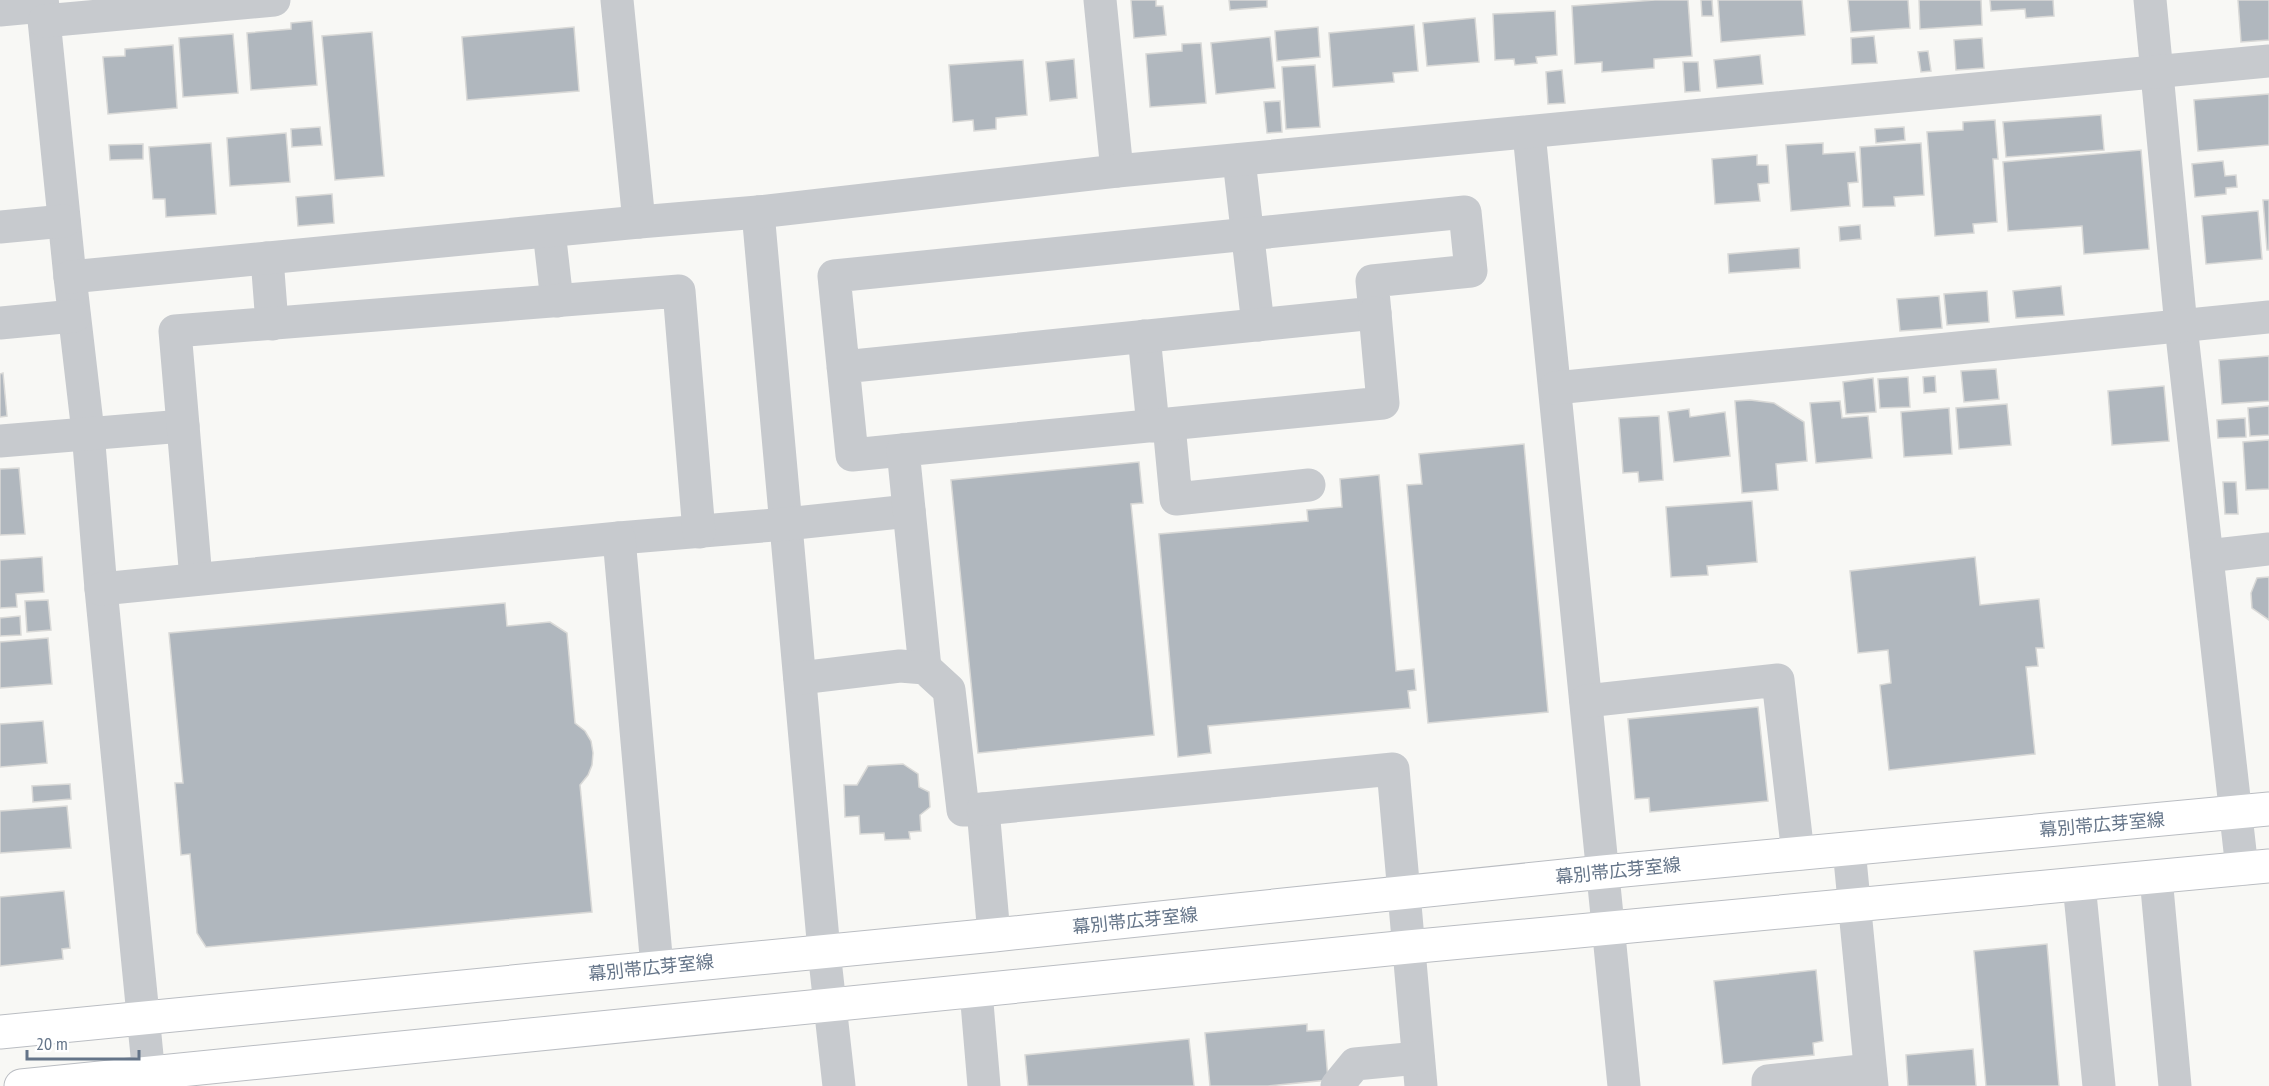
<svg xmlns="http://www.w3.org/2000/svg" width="2269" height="1086" font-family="'PT Sans Narrow','Noto Sans JP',sans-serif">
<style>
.building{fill:#b0b7be;stroke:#d9d9d7;stroke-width:1.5}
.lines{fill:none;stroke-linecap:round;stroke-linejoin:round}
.major-casing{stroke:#babdc2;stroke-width:35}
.minor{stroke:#c7cace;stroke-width:33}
.major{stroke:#fff;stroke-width:33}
.labels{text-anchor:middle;stroke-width:6;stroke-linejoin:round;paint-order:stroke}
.street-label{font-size:18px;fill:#647488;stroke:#fff}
</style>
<rect width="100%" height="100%" fill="#f8f8f5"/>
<!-- building -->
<g class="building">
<polygon points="1131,0 1156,0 1156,6 1163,6 1166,35 1134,38"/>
<polygon points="1229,0 1267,0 1267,7 1230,10"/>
<polygon points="1655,0 1688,0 1692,56 1654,59 1654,68 1602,72 1602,62 1575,64 1572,6"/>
<polygon points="1701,0 1712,0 1713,16 1702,16"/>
<polygon points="1718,0 1802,0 1805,35 1721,42"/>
<polygon points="1848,0 1908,0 1910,28 1851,32"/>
<polygon points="1919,0 1981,0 1982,25 1920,29"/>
<polygon points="1990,0 2053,0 2054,16 2026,18 2025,9 1991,11"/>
<polygon points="2238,0 2269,0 2269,40 2241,42"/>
<polygon points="1555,11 1557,55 1536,57 1537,63 1515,65 1514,59 1495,60 1493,14"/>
<polygon points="1475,18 1479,62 1427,66 1423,23"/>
<polygon points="312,21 317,85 251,90 247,33 291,29 291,23"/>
<polygon points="1414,25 1418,71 1393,73 1394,82 1333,87 1329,33"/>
<polygon points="574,27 579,91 467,100 462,37"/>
<polygon points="1318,27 1320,57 1277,61 1275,31"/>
<polygon points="372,32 384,176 335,180 322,36"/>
<polygon points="233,34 238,93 183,97 179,38"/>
<polygon points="1874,36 1877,63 1852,64 1851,38"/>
<polygon points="1270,37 1275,88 1216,94 1211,43"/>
<polygon points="1982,38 1984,68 1956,70 1954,40"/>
<polygon points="1201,43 1206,103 1150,107 1146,54 1182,51 1182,44"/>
<polygon points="173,45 177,108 108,114 103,57 125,56 125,49"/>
<polygon points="1928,51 1931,71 1921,72 1918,52"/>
<polygon points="1760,55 1763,84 1717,88 1714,60"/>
<polygon points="1074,59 1077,98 1050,101 1046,62"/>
<polygon points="1023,60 1027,115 996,118 996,129 974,131 973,120 953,122 949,65"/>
<polygon points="1683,62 1698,62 1700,91 1685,92"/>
<polygon points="1315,65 1320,127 1286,129 1282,67"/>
<polygon points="1562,70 1565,103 1548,104 1546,72"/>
<polygon points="2269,94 2269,145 2198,151 2194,100"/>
<polygon points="1280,101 1282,132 1267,133 1264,102"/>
<polygon points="2101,115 2104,150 2006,157 2003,122"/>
<polygon points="1995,120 1998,159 1993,159 1997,222 1973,224 1974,233 1935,236 1927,132 1963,130 1963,122"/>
<polygon points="320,127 322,145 292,147 291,129"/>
<polygon points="1904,127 1905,140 1876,143 1875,129"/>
<polygon points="286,133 290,182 230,186 227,138"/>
<polygon points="211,143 216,214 166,217 165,199 153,199 149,147"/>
<polygon points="1823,143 1823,154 1855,152 1858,182 1848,183 1850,206 1791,211 1786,145"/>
<polygon points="1921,143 1924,195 1894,197 1895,206 1863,207 1860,147"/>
<polygon points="143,144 143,159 110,160 109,145"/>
<polygon points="2141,150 2149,249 2084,254 2082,226 2008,231 2003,162"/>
<polygon points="1757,155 1757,165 1768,165 1769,183 1758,184 1760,201 1715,204 1712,159"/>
<polygon points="2223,161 2225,176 2236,175 2237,187 2226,188 2226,194 2195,197 2192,164"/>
<polygon points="332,194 334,223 298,226 296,197"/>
<polygon points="2263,200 2269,200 2269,250 2267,250"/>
<polygon points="2258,211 2262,259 2206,264 2202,216"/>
<polygon points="1860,225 1861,239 1840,241 1839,227"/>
<polygon points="1799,248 1800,268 1729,273 1728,254"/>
<polygon points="2061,286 2064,315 2016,318 2013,291"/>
<polygon points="1987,291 1989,322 1947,325 1944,294"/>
<polygon points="1939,296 1942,328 1900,331 1897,299"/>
<polygon points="2269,356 2269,401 2222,404 2219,360"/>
<polygon points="1996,369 1999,399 1964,402 1961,371"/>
<polygon points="3,373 7,416 0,417 0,374"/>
<polygon points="1935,376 1936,392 1924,393 1923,377"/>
<polygon points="1908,377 1910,407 1880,408 1878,379"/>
<polygon points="1873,378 1876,412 1846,414 1843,382"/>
<polygon points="2164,386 2169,441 2112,445 2108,391"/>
<polygon points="1750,400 1774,403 1804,422 1807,461 1776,464 1778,490 1742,493 1735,401"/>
<polygon points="1840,401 1842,418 1868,416 1872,458 1816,463 1810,403"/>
<polygon points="2007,404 2011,445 1959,449 1956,408"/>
<polygon points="2269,406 2269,435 2250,436 2248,408"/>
<polygon points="1949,408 1952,454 1904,457 1901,412"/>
<polygon points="1689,409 1690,417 1725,412 1730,456 1674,462 1668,412"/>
<polygon points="1659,416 1663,480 1639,482 1638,472 1623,473 1619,418"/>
<polygon points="2245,418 2246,437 2218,438 2217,420"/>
<polygon points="2269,440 2269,489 2246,490 2243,442"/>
<polygon points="1524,444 1548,712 1428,723 1407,485 1422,484 1419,454"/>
<polygon points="1139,462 1143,503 1131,504 1154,735 978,753 951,480"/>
<polygon points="19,468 25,534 0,535 0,469"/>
<polygon points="1379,475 1396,671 1414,669 1416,690 1408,691 1410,708 1208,726 1211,753 1178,757 1159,534 1308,521 1307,510 1342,507 1340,479"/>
<polygon points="2223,482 2236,482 2238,514 2225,514"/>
<polygon points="1752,501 1757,562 1707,566 1708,575 1671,577 1666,507"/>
<polygon points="42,557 44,592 16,594 17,607 0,608 0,560"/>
<polygon points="1975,557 1980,605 2039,599 2044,648 2036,648 2038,666 2026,667 2035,754 1889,770 1880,685 1891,683 1888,650 1858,653 1850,571"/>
<polygon points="2269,577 2269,620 2252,608 2251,593 2257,578"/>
<polygon points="48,600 51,630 27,632 25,601"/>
<polygon points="505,603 507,626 550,622 567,633 575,723 585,731 591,741 593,753 592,765 588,775 580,785 592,912 206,947 197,933 190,854 181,855 175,783 183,783 169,633"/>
<polygon points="20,616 21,635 0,636 0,618"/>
<polygon points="48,638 52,684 0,688 0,642"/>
<polygon points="1758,707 1768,801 1650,812 1649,798 1635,799 1628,719"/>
<polygon points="43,721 47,763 0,767 0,724"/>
<polygon points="903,764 918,774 919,787 929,792 930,807 920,815 921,831 909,832 910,839 885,840 884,833 860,834 859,816 845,817 844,785 857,785 868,766"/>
<polygon points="70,784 71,799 33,802 32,786"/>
<polygon points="67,806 71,848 0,853 0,811"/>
<polygon points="64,891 70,948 62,949 63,959 0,966 0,897"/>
<polygon points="2047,944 2059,1086 1986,1086 1974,951"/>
<polygon points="1816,970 1823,1041 1813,1043 1814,1055 1723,1064 1714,981"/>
<polygon points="1307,1024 1307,1031 1324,1030 1328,1080 1268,1086 1210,1086 1205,1033"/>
<polygon points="1189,1039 1194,1086 1028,1086 1025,1055"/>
<polygon points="1973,1049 1976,1086 1908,1086 1906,1055"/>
</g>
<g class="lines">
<defs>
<g id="major">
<polyline points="0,1032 994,935 1603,872 2269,809"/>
<polyline points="21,1086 1408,947 2269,866"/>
</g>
</defs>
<!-- major casing -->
<use href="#major" class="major-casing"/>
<!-- minor -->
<g class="minor">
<polyline points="42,0 70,277 88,432 101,589 150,1086"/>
<polyline points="617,0 639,222"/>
<polyline points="1100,0 1117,171"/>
<polyline points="2150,0 2181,326 2242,869"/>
<polyline points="0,10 43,6"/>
<polyline points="44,21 274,0"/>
<polyline points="1529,133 1624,1086"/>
<polyline points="1239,160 1258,325"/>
<polyline points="758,212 824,951 839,1086"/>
<polyline points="0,227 64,221"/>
<polyline points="549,231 557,301"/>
<polyline points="267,258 272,324"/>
<polyline points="70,277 639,222 758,212 1117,171 2269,61"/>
<polyline points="0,323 74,316"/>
<polyline points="1144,336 1153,426"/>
<polyline points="843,367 1375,313 1372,281 1471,271 1465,212 834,276 852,455 903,450"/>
<polyline points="1555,388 2269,317"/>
<polyline points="1169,425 1176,499 1309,485"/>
<polyline points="0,441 183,426"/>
<polyline points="619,538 786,524 909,511"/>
<polyline points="2207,556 2269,549"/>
<polyline points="196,579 175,331 679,291 699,532"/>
<polyline points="101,589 619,538 657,967"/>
<polyline points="925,668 903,450 1383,403 1375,313"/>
<polyline points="800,678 900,666 925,668 949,690 963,810 983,809 994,935"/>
<polyline points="1586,701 1778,680 1798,854"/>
<polyline points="983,809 1393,769 1421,1086"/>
<polyline points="1849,849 1872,1086"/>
<polyline points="2156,877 2175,1086"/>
<polyline points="2079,884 2099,1086"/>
<polyline points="976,991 984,1086"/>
<polyline points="1337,1086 1355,1064 1418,1058"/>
<polyline points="1768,1086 1768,1081 1870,1070"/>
</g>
<!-- major -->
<use href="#major" class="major"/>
</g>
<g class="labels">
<!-- street labels -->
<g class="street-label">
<text transform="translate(2102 825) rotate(-5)" y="6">幕別帯広芽室線</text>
<text transform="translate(1618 871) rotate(-6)" y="6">幕別帯広芽室線</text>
<text transform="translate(1135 921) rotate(-6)" y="6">幕別帯広芽室線</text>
<text transform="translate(651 968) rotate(-6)" y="6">幕別帯広芽室線</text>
</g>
</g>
<!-- scale -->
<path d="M27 1050v9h112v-9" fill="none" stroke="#647488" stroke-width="3"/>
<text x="36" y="1050" font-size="18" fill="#647488" stroke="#ffffff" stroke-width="4.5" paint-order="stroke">20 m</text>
</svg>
